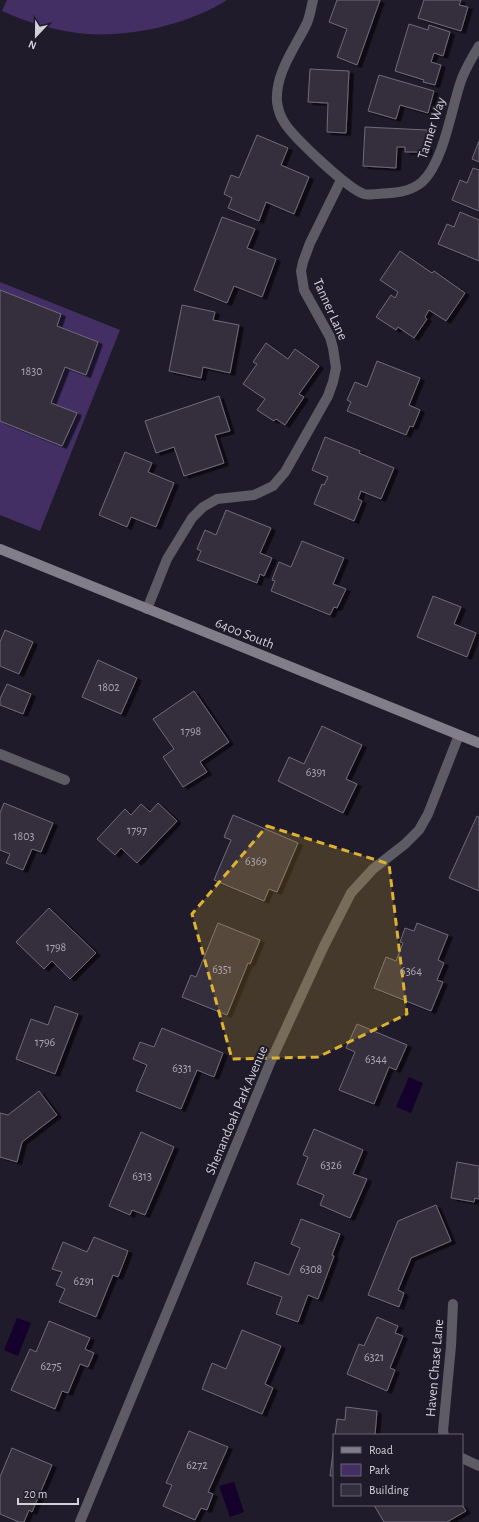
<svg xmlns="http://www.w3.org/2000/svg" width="479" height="1522" font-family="'Alegreya Sans',sans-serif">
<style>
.green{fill:#432f64}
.water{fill:#14012c}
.building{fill:#342f3e;stroke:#6f6a7b;filter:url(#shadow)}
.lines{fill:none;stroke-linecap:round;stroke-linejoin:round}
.street{stroke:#5d5b63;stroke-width:10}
.secondary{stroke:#817e8a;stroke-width:10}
.marked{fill:#dcb233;fill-opacity:0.2;stroke:#dcb233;stroke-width:3;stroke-dasharray:8 5;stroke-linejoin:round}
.labels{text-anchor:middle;stroke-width:4;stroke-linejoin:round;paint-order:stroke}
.number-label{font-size:12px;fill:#aba8b3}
.street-label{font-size:14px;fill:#d3d0da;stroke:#201b2a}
</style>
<defs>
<filter id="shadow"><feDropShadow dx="4.5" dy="2.5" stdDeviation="0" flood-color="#0009"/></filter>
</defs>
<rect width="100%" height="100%" fill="#201b2a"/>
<!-- green -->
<g class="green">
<path d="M7,0H227C189,24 133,37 88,34C60,32 28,23 2,11Z"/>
<polygon points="0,282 120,330 40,531 0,515 0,421 63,445 76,413 51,403 65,367 86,375 98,342 57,326 60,314 0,290"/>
</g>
<!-- water -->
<g class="water">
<polygon points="409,1077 423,1083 411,1113 396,1107"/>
<polygon points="17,1318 31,1323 18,1356 4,1350"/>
<polygon points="234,1482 244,1512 230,1517 219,1486"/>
</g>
<!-- building -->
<g class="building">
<polygon points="337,0 380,0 357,65 337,57 347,29 329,22"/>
<polygon points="424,0 461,0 459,5 468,7 461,31 418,18"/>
<polygon points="409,24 428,30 429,25 450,32 443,56 434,53 431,62 441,65 435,85 423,82 424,80 395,71"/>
<polygon points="310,69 349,71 346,133 327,132 328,103 308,102"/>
<polygon points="379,75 434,91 428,113 400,105 396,119 368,111"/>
<polygon points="365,127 427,130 427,152 405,152 405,147 397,147 396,168 363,166"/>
<polygon points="257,135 288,148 281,165 309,177 294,214 266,202 259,221 228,208 232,198 224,194 231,175 239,178"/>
<polygon points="479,141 479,162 472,159"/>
<polygon points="473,168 479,170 479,211 452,200 460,180 467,183"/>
<polygon points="460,212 479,220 479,261 438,244 447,224 454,227"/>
<polygon points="222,217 255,229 247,248 276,259 262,297 234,286 227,303 194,290"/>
<polygon points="400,251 432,273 434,271 465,293 446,321 429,310 425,317 427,319 414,338 398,327 396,330 376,317 391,295 395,298 398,292 380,280"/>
<polygon points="0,290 61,314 57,326 98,342 86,375 65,367 51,403 77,413 62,446 0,421"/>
<polygon points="182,305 215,312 213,320 239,325 230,373 203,367 201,378 169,371"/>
<polygon points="266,343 288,359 295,349 319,366 299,394 304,397 285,425 276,419 274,421 257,410 265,399 243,384 257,364 253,362"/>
<polygon points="377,361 420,378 409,405 420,410 413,427 410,426 406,435 347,411 351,402 347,400 355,382 367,387"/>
<polygon points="219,396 230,431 215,435 224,463 184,476 174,447 156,453 145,421"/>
<polygon points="325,437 360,451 359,453 394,468 381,499 361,491 358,499 362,501 354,521 314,504 322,484 324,485 328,477 312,470"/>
<polygon points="125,452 152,463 148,472 174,483 156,527 131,517 127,527 99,515"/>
<polygon points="226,510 271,528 260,553 272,558 264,576 260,574 257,583 197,560 201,551 197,549 205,530 216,535"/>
<polygon points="302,541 344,558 333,584 346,589 337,608 334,607 330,615 271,591 275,581 272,580 279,562 291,567"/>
<polygon points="433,596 461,607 454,624 476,633 467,657 417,637"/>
<polygon points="5,630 33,642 19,674 0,666 0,642"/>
<polygon points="98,660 137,678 121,714 82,697"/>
<polygon points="7,684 31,694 23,714 0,705 0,699"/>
<polygon points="194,691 229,742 200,762 207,772 183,787 163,757 174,749 153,719"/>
<polygon points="322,726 362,745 346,779 357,784 343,813 278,781 289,757 304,764"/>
<polygon points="4,803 53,823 41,852 32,849 23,870 6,863 10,854 0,850 0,813"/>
<polygon points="158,803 177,821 137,863 121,848 115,855 97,839 125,809 131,815 141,804 150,812"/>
<polygon points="233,815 298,843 277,892 269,889 264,901 214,880 231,840 224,837"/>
<polygon points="477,816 479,817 479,891 449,878"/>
<polygon points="49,908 96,953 70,979 52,961 44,969 16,942"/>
<polygon points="218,923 260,940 250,964 248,963 227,1015 182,997 191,975 196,977"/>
<polygon points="417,923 448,935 438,960 444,963 437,980 443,982 431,1011 374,988 386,957 396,961 403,943 400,942 405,928 414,931"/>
<polygon points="55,1006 78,1014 55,1074 16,1059 31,1019 48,1025"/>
<polygon points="357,1024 407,1045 396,1070 389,1067 374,1104 339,1090 355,1052 346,1048"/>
<polygon points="162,1028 223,1053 214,1077 197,1070 181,1109 136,1091 147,1065 133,1059 140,1042 154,1047"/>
<polygon points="39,1091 57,1115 22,1142 17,1162 0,1157 0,1113 8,1115"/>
<polygon points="314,1129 363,1150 353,1174 367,1179 350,1218 320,1205 324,1195 297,1184 308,1157 303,1155"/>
<polygon points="141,1132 174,1147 145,1215 132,1210 130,1215 109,1206"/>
<polygon points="457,1162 479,1166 479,1199 475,1198 474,1202 451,1198"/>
<polygon points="436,1205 451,1241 411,1258 398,1290 404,1293 399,1307 368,1295 398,1221"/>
<polygon points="301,1219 340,1234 332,1255 334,1256 318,1299 308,1295 298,1322 276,1314 282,1297 247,1284 255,1262 289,1275 300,1248 291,1244"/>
<polygon points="94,1237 128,1251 118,1277 113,1275 96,1317 59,1302 65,1289 56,1285 62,1272 52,1269 63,1242 87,1252"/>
<polygon points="377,1317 398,1326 395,1333 403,1336 390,1368 395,1370 387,1391 347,1374 359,1344 364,1346"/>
<polygon points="49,1321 90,1338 85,1349 94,1353 88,1367 80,1364 68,1393 62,1391 55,1409 11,1390 30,1349 36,1352"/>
<polygon points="242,1330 281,1346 265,1384 273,1388 262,1414 202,1389 212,1363 226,1369"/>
<polygon points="346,1407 377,1411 375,1435 335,1435 337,1419 345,1420"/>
<polygon points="189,1431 228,1447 208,1492 213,1494 207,1510 201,1508 195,1520 163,1506 172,1485 166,1483"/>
<polygon points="334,1444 334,1476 330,1476"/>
<polygon points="12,1448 52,1465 32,1512 29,1510 24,1522 19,1522 0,1514 0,1477"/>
<polygon points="374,1505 462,1505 466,1511 447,1522 384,1522"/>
</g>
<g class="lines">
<!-- street -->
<g class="street">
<path d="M313,0C311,8 310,16 307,23C295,48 275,73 277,102C278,109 280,116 284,122C293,137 348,189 364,194C368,195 373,194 376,194C393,193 409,193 422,182C443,163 451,111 460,84C464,70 472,58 479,46"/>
<polyline points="147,609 167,559 192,518 203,507 217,499 254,495 273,486 285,472 328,396 333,382 336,368 333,348 330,337 304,290 301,271 303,262 310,243 341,180"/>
<polyline points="0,754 65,780"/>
<polyline points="444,1435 443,1431 451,1346 453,1304"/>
<polyline points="462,1458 479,1466"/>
<polyline points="80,1522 270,1063 324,946 351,893 373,869 405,844 419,830 428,814 459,735"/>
</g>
<!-- secondary -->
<polyline class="secondary" points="0,549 479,743"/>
</g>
<!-- marked area -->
<path class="marked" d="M267,826L389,864L407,1014L318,1057L232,1059L192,914Z"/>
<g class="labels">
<!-- number labels -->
<g class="number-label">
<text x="32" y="375">1830</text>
<text x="109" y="691">1802</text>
<text x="191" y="735">1798</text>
<text x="316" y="776">6391</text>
<text x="137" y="834">1797</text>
<text x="24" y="840">1803</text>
<text x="256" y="865">6369</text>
<text x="56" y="951">1798</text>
<text x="222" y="973">6351</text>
<text x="411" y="975">6364</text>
<text x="45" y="1046">1796</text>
<text x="376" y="1063">6344</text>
<text x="182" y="1072">6331</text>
<text x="331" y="1169">6326</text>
<text x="142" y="1180">6313</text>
<text x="311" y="1273">6308</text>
<text x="84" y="1285">6291</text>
<text x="374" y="1361">6321</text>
<text x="51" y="1370">6275</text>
<text x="197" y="1469">6272</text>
</g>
<!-- street labels -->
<g class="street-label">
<text transform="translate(431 128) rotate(-72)" y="5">Tanner Way</text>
<text transform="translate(331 309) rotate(66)" y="5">Tanner Lane</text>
<text transform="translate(245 633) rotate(22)" y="5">6400 South</text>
<text transform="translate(236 1110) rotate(-67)" y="5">Shenandoah Park Avenue</text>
<text transform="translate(434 1368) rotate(-85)" y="5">Haven Chase Lane</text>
</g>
</g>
<!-- legend -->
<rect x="333" y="1434" width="130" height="72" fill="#201b2a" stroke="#686370"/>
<rect x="341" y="1447" width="20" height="6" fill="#817e8a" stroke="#686370"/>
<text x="369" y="1454" font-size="12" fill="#d3d0da">Road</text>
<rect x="341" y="1464" width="20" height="12" fill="#432f64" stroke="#686370"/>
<text x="369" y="1474" font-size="12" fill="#d3d0da">Park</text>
<rect x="341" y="1484" width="20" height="12" fill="#342f3e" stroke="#686370"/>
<text x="369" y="1494" font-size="12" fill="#d3d0da">Building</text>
<!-- north arrow -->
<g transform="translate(36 36) rotate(202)" stroke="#201b2a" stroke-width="3" paint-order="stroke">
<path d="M0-3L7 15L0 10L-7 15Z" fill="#d3d0da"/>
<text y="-6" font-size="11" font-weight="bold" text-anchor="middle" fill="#d3d0da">N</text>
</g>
<!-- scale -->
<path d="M18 1498v6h60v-6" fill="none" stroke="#d3d0da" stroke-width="2"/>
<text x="24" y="1498" font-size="12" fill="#d3d0da" stroke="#201b2a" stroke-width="3" paint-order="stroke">20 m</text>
</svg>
